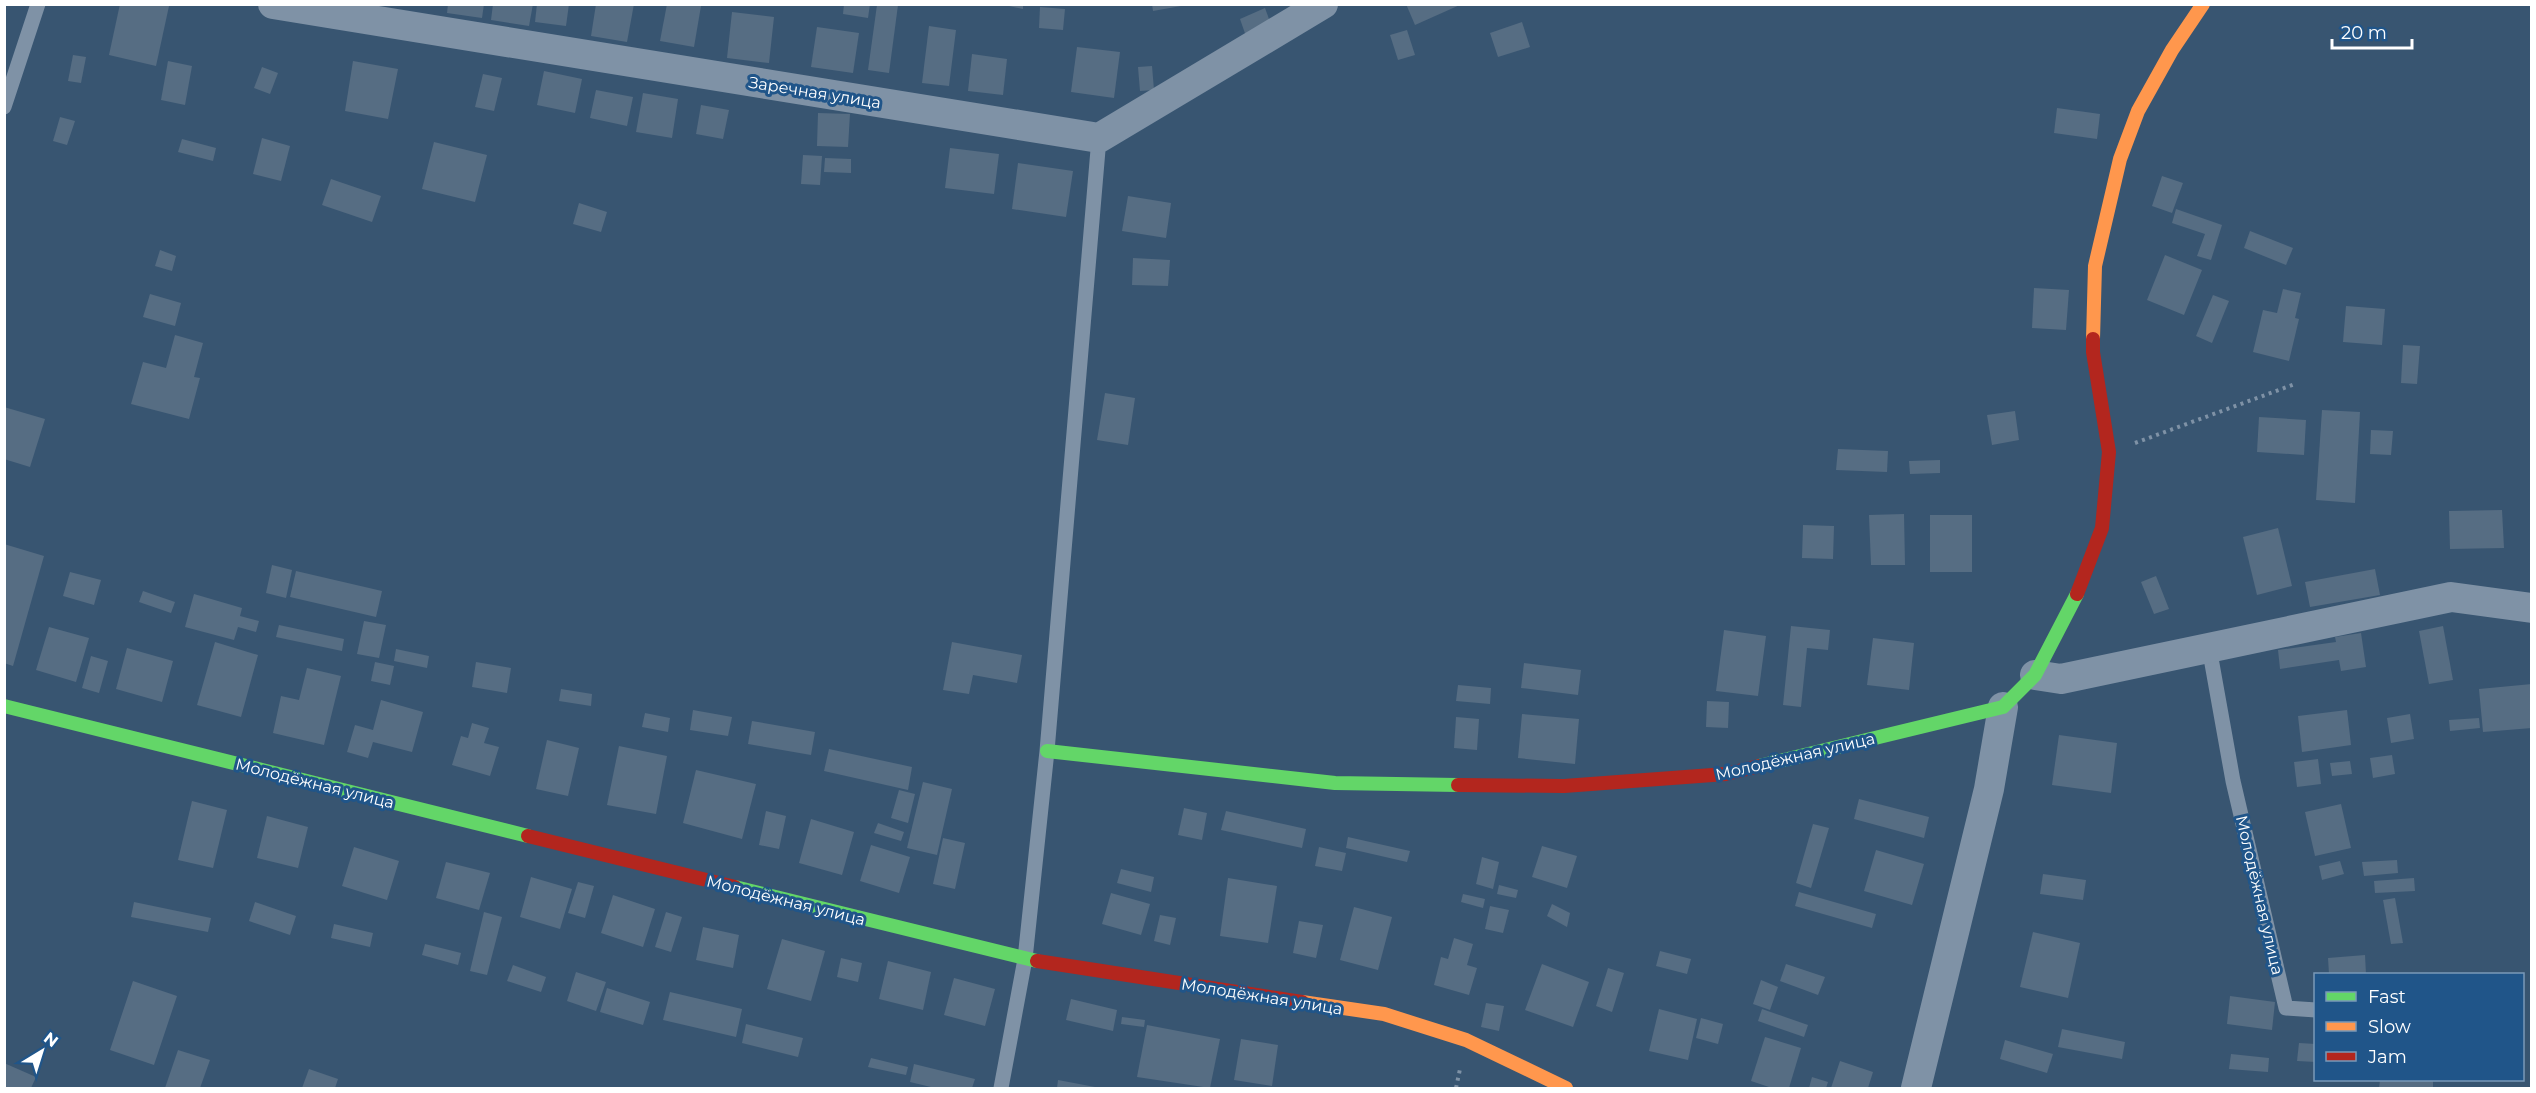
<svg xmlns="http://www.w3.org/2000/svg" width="2536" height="1093" font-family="Montserrat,sans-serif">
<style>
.building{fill:#566d83}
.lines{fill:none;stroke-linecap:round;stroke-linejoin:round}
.path{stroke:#7f92a6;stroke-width:4;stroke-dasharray:3 4.5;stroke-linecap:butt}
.lane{stroke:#7f92a6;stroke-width:15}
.street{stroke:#7f92a6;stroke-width:30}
.fast{stroke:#63d668;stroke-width:14}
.slow{stroke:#ff974d;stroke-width:14}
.jam{stroke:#b3261e;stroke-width:14}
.labels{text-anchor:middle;stroke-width:6;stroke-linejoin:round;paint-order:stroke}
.street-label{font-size:16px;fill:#fff;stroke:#205589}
</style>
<rect width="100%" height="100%" fill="#385571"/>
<!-- building -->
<g class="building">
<polygon points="120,4 169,6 156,66 109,55"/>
<polygon points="448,4 484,4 482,18 447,13"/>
<polygon points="493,4 533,4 529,26 491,20"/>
<polygon points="537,4 569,4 566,26 535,22"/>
<polygon points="596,4 634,4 627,42 591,36"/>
<polygon points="667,4 701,6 694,47 660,41"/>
<polygon points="844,4 870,4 868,18 843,14"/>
<polygon points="1000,4 1023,4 1023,9"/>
<polygon points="1152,4 1181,4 1181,6 1153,11"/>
<polygon points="1406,4 1462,4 1415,25"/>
<polygon points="877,5 898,5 889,73 868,70"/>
<polygon points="1040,7 1065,9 1063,30 1039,28"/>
<polygon points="1265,8 1273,30 1248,42 1240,19"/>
<polygon points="732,12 774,17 769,63 727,58"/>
<polygon points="1522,22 1530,47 1498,57 1490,33"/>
<polygon points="929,26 956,30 949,86 922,83"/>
<polygon points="817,27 859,33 853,73 811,67"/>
<polygon points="1407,30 1415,55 1398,60 1390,35"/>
<polygon points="1077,47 1120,52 1114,98 1071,92"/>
<polygon points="972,54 1007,59 1003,95 968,91"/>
<polygon points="73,55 86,57 81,83 68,81"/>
<polygon points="168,61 192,66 185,105 161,100"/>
<polygon points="353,61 398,69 388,119 345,111"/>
<polygon points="1152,66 1154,90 1140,91 1138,67"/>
<polygon points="262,67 278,73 270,94 254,88"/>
<polygon points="544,71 582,79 575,113 537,105"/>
<polygon points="483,74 502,78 494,111 475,107"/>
<polygon points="596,90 633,97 627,126 590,118"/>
<polygon points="643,93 678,99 672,138 636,132"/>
<polygon points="701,105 729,110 723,139 696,134"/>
<polygon points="2057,108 2100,114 2097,139 2054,133"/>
<polygon points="818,113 850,114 848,147 817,146"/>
<polygon points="60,117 75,121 67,145 53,141"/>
<polygon points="262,138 290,146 281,181 253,174"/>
<polygon points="182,139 216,148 213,161 178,152"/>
<polygon points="434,142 487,155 475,202 422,189"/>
<polygon points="950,148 999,154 994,194 945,188"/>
<polygon points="803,155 822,156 820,185 801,184"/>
<polygon points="825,158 851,159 851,173 824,172"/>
<polygon points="1018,163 1073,171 1066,217 1012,209"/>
<polygon points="2162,176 2183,183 2172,213 2152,206"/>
<polygon points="331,179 381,196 372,222 322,205"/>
<polygon points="1128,196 1171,203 1166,238 1122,231"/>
<polygon points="579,203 607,212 601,232 573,224"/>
<polygon points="2176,209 2222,225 2211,260 2197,256 2205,234 2172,223"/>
<polygon points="2250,231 2293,248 2286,265 2244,248"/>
<polygon points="160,250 176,256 172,271 155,266"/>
<polygon points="2165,255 2202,270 2184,315 2147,300"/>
<polygon points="1133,258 1170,260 1168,286 1132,285"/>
<polygon points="2034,288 2069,290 2066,330 2032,328"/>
<polygon points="2283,289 2301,293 2295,318 2299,319 2289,361 2253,352 2263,310 2277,313"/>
<polygon points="150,294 181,303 175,326 143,317"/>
<polygon points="2213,295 2229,301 2212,343 2196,336"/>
<polygon points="2346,306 2385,309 2382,345 2343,342"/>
<polygon points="175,335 203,343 194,377 200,378 189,419 131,404 143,362 166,368"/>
<polygon points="2403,345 2420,346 2417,384 2401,383"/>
<polygon points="1105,393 1135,398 1128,445 1097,440"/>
<polygon points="4,407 45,419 30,467 4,459"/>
<polygon points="2322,410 2360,412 2355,503 2316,500"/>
<polygon points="2015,411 2019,440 1992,445 1987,415"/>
<polygon points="2259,417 2306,420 2304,455 2257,452"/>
<polygon points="2371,430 2393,431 2391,455 2370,454"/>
<polygon points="1838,449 1888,451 1887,472 1836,470"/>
<polygon points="1940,460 1940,473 1910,474 1909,461"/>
<polygon points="2502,510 2504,548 2450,549 2449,511"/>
<polygon points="1904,514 1905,565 1871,565 1869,515"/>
<rect x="1930" y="515" width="42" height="57"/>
<polygon points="1803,525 1834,526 1833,559 1802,558"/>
<polygon points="2278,528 2292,586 2257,595 2243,537"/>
<polygon points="4,544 44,556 13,666 4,663"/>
<polygon points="272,565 292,570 286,598 266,593"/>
<polygon points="2375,569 2380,595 2310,607 2305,582"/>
<polygon points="296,571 382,591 376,617 290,597"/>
<polygon points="70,572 101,580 94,605 63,596"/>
<polygon points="2156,576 2169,609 2154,614 2141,582"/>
<polygon points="143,591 175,602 171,613 139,602"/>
<polygon points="194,594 242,608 240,616 259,621 256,632 238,627 234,640 185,627"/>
<polygon points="364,621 386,625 379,658 357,654"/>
<polygon points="279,625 344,639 342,651 276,637"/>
<polygon points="1791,626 1830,630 1828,650 1807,648 1801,707 1783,705"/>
<polygon points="2443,626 2453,680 2429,684 2419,631"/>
<polygon points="49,627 89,638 76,682 36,670"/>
<polygon points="1724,630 1766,636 1758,696 1716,691"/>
<polygon points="2361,633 2366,667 2341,671 2339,660 2280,669 2278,650 2336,642 2335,637"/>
<polygon points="1873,638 1914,643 1909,690 1867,685"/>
<polygon points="215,642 258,655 241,717 197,705"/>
<polygon points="952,642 1022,655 1017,683 973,675 969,694 943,690"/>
<polygon points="127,648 173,661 162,702 116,689"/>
<polygon points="396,649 429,656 427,668 394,661"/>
<polygon points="91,656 108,661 99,693 82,688"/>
<polygon points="375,662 394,666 390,685 371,681"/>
<polygon points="476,662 511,668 507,693 472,687"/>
<polygon points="1524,663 1581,670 1578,695 1521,688"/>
<polygon points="307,668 341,676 324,745 273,733 281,696 299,700"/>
<polygon points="2532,684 2532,728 2483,732 2479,689"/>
<polygon points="1458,685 1491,688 1490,704 1456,701"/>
<polygon points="561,689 592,694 591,706 559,701"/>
<polygon points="381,700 423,712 412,752 373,742 368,758 347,752 355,725 373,730"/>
<polygon points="1707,701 1729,702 1728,728 1706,727"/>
<polygon points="693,710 732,717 728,736 690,730"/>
<polygon points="2347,710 2351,745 2302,752 2298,716"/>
<polygon points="645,713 670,718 668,732 642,727"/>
<polygon points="1522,714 1579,719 1575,764 1518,758"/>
<polygon points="2410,714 2414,739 2391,743 2387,718"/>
<polygon points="1456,717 1479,719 1477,750 1454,748"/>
<polygon points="2479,718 2480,728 2450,731 2449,720"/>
<polygon points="752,721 815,732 811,755 748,744"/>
<polygon points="472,723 489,728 484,743 499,747 490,776 452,765 461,736 468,738"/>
<polygon points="2059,735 2117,743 2111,793 2052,785"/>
<polygon points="547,740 579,748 568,796 536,789"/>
<polygon points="619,746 667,756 656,814 607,805"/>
<polygon points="829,749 912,767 908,790 824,771"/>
<polygon points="2392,755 2395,774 2373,778 2370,758"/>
<polygon points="2318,759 2321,784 2297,787 2294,762"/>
<polygon points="2350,761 2352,774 2332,776 2330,763"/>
<polygon points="696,770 756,784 742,839 683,823"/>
<polygon points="923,782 952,789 937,855 907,848"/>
<polygon points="899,790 915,794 908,823 891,818"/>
<polygon points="1859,799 1929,817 1924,838 1854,819"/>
<polygon points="192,801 227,810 213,868 178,860"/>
<polygon points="2341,804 2351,848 2315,856 2305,812"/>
<polygon points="1184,808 1207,813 1202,840 1178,835"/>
<polygon points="766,811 786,816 779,849 759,845"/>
<polygon points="1226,811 1306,829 1302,848 1221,830"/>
<polygon points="267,816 308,827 298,868 257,858"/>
<polygon points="811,819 854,832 842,875 799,863"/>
<polygon points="878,823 904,832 901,841 874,833"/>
<polygon points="1813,824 1829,828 1811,888 1796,883"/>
<polygon points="1348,837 1410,851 1407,862 1346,848"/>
<polygon points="943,838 965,843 955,889 933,884"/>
<polygon points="871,845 910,857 899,893 860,881"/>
<polygon points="1542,846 1577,856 1567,888 1532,877"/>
<polygon points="354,847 399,861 387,900 342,886"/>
<polygon points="1319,847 1346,853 1342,871 1315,866"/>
<polygon points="1876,850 1924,864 1912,905 1864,891"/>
<polygon points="1482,857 1499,862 1493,889 1476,884"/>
<polygon points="2397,860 2398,873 2364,876 2362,862"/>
<polygon points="2340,861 2344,874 2322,880 2319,866"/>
<polygon points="446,862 490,873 479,910 436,898"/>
<polygon points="1121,869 1154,877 1151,892 1117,883"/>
<polygon points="2043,874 2086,880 2083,900 2040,894"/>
<polygon points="531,877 572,889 560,929 520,917"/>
<polygon points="1228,878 1277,886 1268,943 1220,936"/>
<polygon points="2414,878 2415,891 2375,893 2374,881"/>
<polygon points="578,882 594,886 585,918 568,913"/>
<polygon points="1499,885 1518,890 1516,898 1497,894"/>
<polygon points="1799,892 1876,914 1872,928 1795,906"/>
<polygon points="1111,893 1150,904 1141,935 1102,924"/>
<polygon points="1463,894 1485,899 1483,908 1461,902"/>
<polygon points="613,895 655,909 643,947 601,933"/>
<polygon points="2395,898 2403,943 2391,944 2383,900"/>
<polygon points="134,902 211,918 208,932 131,917"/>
<polygon points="255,902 296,916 290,935 249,921"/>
<polygon points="1552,904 1570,913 1567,927 1547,916"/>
<polygon points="1490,906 1509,910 1503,933 1485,929"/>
<polygon points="1354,907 1392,917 1378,970 1340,960"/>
<polygon points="484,912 502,917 487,975 470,971"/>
<polygon points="666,912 682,917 671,952 655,947"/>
<polygon points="1160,915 1176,918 1170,945 1154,941"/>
<polygon points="1299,921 1323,925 1316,958 1293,953"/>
<polygon points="334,924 373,933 370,947 331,938"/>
<polygon points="703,927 739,935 733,968 696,960"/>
<polygon points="2033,932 2080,943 2068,998 2020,987"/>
<polygon points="1454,938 1473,944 1467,965 1477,968 1469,995 1434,985 1441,957 1448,959"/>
<polygon points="782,939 825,951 811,1001 767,989"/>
<polygon points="425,944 461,953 458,965 422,955"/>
<polygon points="1660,951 1691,959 1687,974 1656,966"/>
<polygon points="2365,955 2366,974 2329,974 2328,958"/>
<polygon points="841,958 862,963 858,982 837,977"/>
<polygon points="888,961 931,972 923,1010 879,999"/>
<polygon points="1542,964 1589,982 1573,1027 1525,1010"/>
<polygon points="1786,964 1825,977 1818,995 1780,981"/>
<polygon points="513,965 546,977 541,992 507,981"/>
<polygon points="1608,968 1624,973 1612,1012 1596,1006"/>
<polygon points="576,972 606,982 596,1011 567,1001"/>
<polygon points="954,978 995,989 985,1026 944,1015"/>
<polygon points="1761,980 1778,987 1770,1010 1753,1004"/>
<polygon points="133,981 177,996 154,1065 110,1050"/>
<polygon points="607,988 650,1002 643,1025 600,1012"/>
<polygon points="670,992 742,1009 736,1037 663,1020"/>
<polygon points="2230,996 2275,1002 2272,1030 2227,1024"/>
<polygon points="1071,999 1117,1010 1113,1031 1066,1020"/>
<polygon points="1486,1003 1504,1006 1499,1031 1481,1027"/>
<polygon points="1659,1009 1697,1019 1688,1060 1649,1051"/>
<polygon points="1762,1009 1808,1025 1804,1037 1758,1021"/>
<polygon points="1122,1017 1145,1020 1144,1027 1121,1024"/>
<polygon points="1701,1018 1723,1024 1718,1044 1696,1038"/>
<polygon points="746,1024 803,1038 798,1057 742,1043"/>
<polygon points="1147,1025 1220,1039 1210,1088 1137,1077"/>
<polygon points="2062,1029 2125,1042 2122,1059 2058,1047"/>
<polygon points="1765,1037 1801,1048 1789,1088 1772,1088 1751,1081"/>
<polygon points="1241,1039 1278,1045 1272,1086 1234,1080"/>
<polygon points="2005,1040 2053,1054 2047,1073 2000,1059"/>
<polygon points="2299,1043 2316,1044 2316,1062 2297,1061"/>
<polygon points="178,1050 210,1060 200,1088 165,1088"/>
<polygon points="2231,1054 2269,1058 2268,1072 2229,1069"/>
<polygon points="871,1058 908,1067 906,1075 868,1067"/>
<polygon points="1840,1061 1873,1072 1868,1088 1831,1088"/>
<polygon points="4,1063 36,1077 31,1088 4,1088"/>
<polygon points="914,1064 975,1079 972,1088 935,1088 910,1082"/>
<polygon points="309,1069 338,1079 335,1088 302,1088"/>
<polygon points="1812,1077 1828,1082 1826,1088 1809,1088"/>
<polygon points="1058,1080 1095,1087 1095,1088 1057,1088"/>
<polygon points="2380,1080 2433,1080 2433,1088 2379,1088"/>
</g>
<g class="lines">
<!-- path -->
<g class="path">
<polyline points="2135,443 2295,384"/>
<polyline points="1456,1088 1460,1069"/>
</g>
<!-- lane -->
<g class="lane">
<polyline points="4,107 38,4"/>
<polyline points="2209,647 2233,781 2286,1008 2316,1010"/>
<polyline points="1001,1088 1025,959 1047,751 1099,138"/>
</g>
<!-- street -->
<g class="street">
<polyline points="273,4 1099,138 1323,4"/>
<polyline points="2035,675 2061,679 2451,597 2532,608"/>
<polyline points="1916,1088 1989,789 2003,707"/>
</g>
<!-- fast -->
<g class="fast">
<polyline points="4,706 528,836"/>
<polyline points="1047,751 1335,783 1458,785"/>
<polyline points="1759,766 2003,707 2035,675 2077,594"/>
<polyline points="735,887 1037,961"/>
</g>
<!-- slow -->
<g class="slow">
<polyline points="2093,339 2095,266 2120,159 2138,111 2172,50 2203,4"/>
<polyline points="1302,1002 1384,1014 1466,1040 1566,1088"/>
</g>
<!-- jam -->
<g class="jam">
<polyline points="2077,594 2102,528 2109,452 2093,352 2093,339"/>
<polyline points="1458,785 1564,786 1726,774 1759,766"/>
<polyline points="528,836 735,887"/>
<polyline points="1037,961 1302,1002"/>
</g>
</g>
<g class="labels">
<!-- street labels -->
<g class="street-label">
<text transform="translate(815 92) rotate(9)" y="6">Заречная улица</text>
<text transform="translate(1795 756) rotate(-13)" y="6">Молодёжная улица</text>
<text transform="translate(315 783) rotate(14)" y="6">Молодёжная улица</text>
<text transform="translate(2260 895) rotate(77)" y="6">Молодёжная улица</text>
<text transform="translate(786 900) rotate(14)" y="6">Молодёжная улица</text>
<text transform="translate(1262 996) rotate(9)" y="6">Молодёжная улица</text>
</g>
</g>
<!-- border -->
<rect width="2536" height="1093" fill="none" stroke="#ffffff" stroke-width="12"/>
<!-- legend -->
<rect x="2314" y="973" width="210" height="108" fill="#205589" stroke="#7999b8" stroke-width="1.5"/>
<rect x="2326" y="992" width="30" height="9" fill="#63d668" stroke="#7999b8" stroke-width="1.5"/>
<text x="2368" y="1003" font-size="18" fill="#ffffff">Fast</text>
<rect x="2326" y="1022" width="30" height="9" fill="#ff974d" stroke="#7999b8" stroke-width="1.5"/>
<text x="2368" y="1033" font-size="18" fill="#ffffff">Slow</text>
<rect x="2326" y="1052" width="30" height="9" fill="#b3261e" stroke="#7999b8" stroke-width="1.5"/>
<text x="2368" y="1063" font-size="18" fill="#ffffff">Jam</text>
<!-- north arrow -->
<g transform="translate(42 1051) rotate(38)" stroke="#205589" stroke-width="4.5" paint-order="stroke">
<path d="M0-4.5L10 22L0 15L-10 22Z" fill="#ffffff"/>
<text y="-9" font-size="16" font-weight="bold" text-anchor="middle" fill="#ffffff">N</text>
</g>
<!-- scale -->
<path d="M2332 39v9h80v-9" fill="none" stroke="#ffffff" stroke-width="3"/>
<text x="2341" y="39" font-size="18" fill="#ffffff" stroke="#205589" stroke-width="4.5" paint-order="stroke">20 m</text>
</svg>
